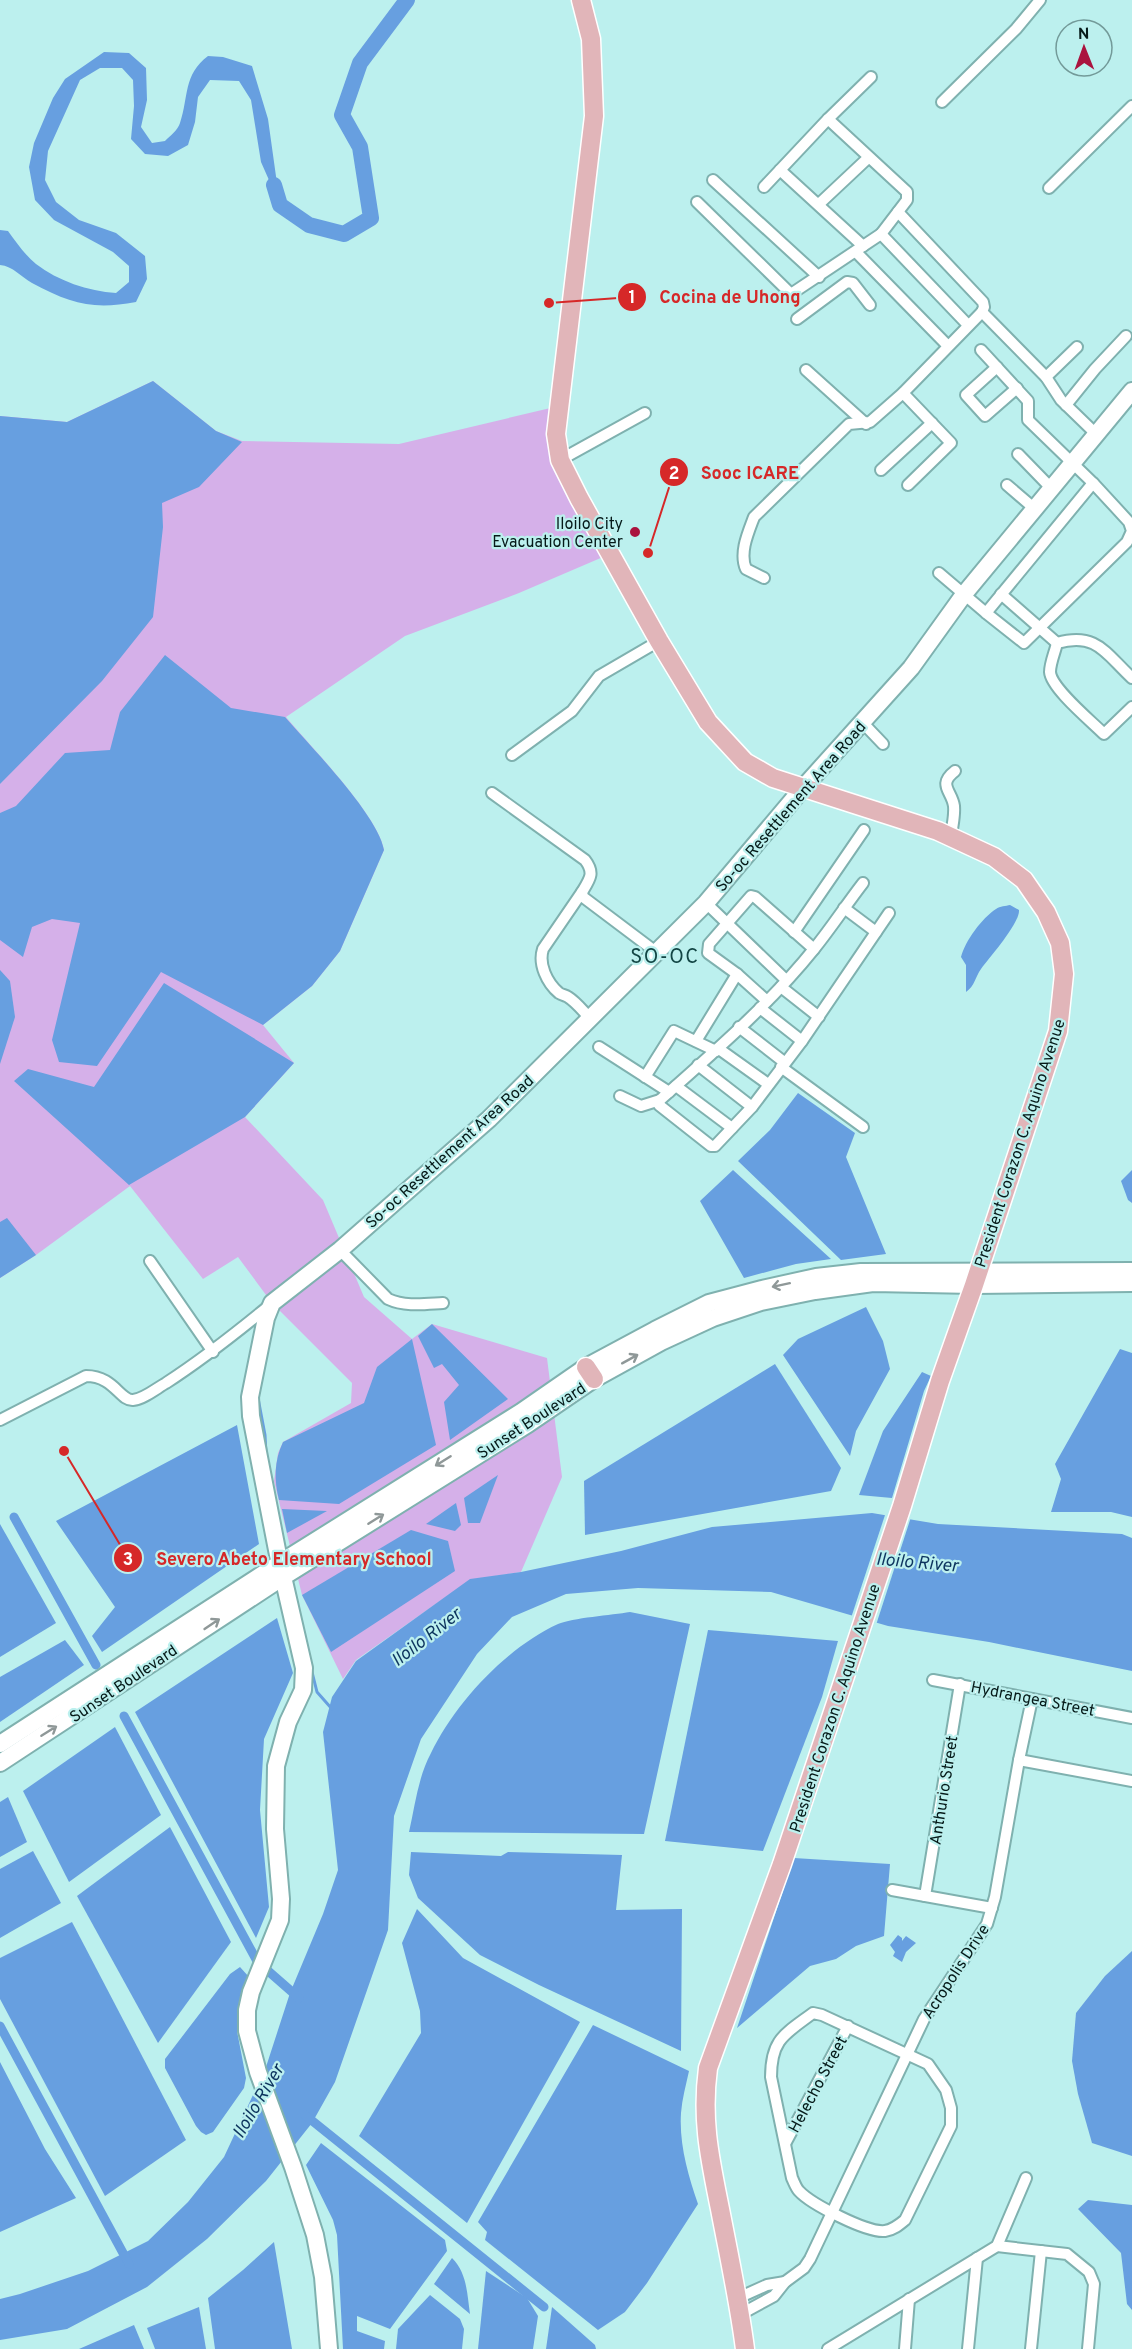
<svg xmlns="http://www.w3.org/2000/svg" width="1132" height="2349" font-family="Overpass,sans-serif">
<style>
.green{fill:#d5b0e9}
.water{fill:#679fe0}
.pier{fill:#bcf0ee}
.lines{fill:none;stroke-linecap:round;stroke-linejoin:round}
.stream{stroke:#679fe0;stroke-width:3}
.canal{stroke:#679fe0;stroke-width:9}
.river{stroke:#679fe0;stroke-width:16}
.street-casing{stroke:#7fb1af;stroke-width:14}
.secondary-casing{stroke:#7fb1af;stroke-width:20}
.primary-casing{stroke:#fff;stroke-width:21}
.street{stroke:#fff;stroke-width:10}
.secondary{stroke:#fff;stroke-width:16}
.primary{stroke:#e1b5b9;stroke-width:18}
.oneway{stroke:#8f9898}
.poi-dot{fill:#aa133e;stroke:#bcf0ee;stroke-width:2}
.labels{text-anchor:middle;stroke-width:4.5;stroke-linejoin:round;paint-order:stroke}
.poi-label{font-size:16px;fill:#061a19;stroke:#bcf0ee;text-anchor:end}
.street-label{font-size:16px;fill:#061a19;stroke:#bcf0ee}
.water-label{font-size:18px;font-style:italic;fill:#0d345e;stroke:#bcf0ee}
.quarter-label{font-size:20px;letter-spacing:1.5px;fill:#124544;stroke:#bcf0ee}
.leader{fill:none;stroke:#d62828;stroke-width:2}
.callout-dot{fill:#d62828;stroke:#bcf0ee;stroke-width:2}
.mark-label{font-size:18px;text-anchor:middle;font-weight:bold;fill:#fff}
.callout-label{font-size:18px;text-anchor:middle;font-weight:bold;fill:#d62828;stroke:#bcf0ee;stroke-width:4.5;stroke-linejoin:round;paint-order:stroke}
</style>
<rect width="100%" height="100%" fill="#bcf0ee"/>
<!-- green -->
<path class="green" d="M153,381L216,431L242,441L399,444L559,406L556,434L610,554L519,593L405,636L286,717C311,747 378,815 384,850L340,951L312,986L263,1025L294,1063L245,1117L323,1200L364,1297L412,1339L432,1324L547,1358L562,1477L521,1572L470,1580L356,1660L343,1679L302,1595L274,1481L278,1453L283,1442L351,1403L352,1383L272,1303L238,1257L203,1279L130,1186L36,1255L0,1278V416L67,422Z"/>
<!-- water -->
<g class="water">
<path d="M104,52L129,53L146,68L147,100L141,127L152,143L165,141C170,136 178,130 180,123C189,96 183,75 208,56L223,57L252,66L268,119L280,205L261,162L251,100L239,81L210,80L198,97L195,122L188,145L168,156L145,154L131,139L134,106L133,80L122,68H100L80,80L48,151L45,180L56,202L79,220L116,233L145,256L147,279L136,302C93,310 71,304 32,283C21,277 13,266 0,265V230L8,231C16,242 25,255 36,264C58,281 88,291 116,293L129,282V266L113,252L54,220L35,200L29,167L34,143L53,98L65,79Z"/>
<polygon points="153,381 216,431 242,442 199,487 162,503 163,527 153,617 102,681 0,784 0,416 67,422"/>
<path d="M165,655L231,708L285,717C311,747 378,815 384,850L340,951L312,986L263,1025L161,972L97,1066L59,1062L52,1040L80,923L52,919L32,927L23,957L0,940V813L16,806L65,753L110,750L120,712Z"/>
<path d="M1010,905L1019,910C1020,923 990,957 981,969C975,977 975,986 966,992V965L961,957C965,941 982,918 996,909C1000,906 1006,906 1010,905Z"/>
<polygon points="0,970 10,981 15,1017 0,1064"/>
<polygon points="164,983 294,1063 245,1117 129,1185 14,1081 28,1069 94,1087"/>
<polygon points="798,1093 855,1133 846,1157 886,1254 841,1260 738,1161 770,1130"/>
<polygon points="733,1170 831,1259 796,1264 744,1278 700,1201"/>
<polygon points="1132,1170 1132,1203 1128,1200 1121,1181"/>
<polygon points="7,1218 36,1255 0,1278 0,1222"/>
<polygon points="866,1307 883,1341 890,1369 856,1431 850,1456 783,1355 798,1339"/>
<polygon points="432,1324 508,1399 450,1440 444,1402 459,1385 442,1364 434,1368 418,1336"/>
<path d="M412,1339L436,1445L339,1504L279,1500C274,1480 274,1461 283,1442L364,1403L377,1367Z"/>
<polygon points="1120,1349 1132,1353 1132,1517 1111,1512 1051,1512 1061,1479 1055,1464"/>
<polygon points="775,1364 841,1468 831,1491 585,1535 584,1481"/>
<polygon points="922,1372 931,1376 924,1391 892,1498 859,1495 883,1431"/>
<polygon points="237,1425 259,1544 102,1652 92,1636 115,1607 56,1521"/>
<polygon points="498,1475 480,1523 468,1523 464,1498"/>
<polygon points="456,1503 461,1525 455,1531 426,1524"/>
<polygon points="282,1509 327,1511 287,1533"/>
<polygon points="872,1513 938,1524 1122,1534 1132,1538 1132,1671 989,1642 888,1626 771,1592 638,1588 566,1594 512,1617 477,1654 421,1739 394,1816 388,1930 335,2082 312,2123 266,2181 207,2239 147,2287 67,2329 0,2340 0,2299 20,2294 88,2271 148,2241 188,2202 224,2157 266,2067 290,1993 323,1914 338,1870 323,1732 332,1697 356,1661 470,1579 521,1572 621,1551 712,1527"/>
<polygon points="0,1524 56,1623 0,1657"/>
<polygon points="411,1530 448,1541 455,1571 331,1652 302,1595"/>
<path d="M630,1612L690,1624L644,1834L409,1832C415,1806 418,1777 431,1753C456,1702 506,1648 558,1624C572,1618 612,1615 630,1612Z"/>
<polygon points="277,1618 293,1673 264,1739 260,1810 269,1907 256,1938 135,1712"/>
<polygon points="708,1630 838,1641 822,1697 763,1851 665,1841"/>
<polygon points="65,1640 84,1665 0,1722 0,1677"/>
<polygon points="115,1727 161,1815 69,1882 23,1791"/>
<polygon points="8,1797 27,1842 0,1857 0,1802"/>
<polygon points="170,1827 231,1942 158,2043 77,1896"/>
<polygon points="33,1851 61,1903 0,1938 0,1869"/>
<polygon points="411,1852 501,1856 508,1852 622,1855 616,1910 682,1909 681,2051 539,1985 480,1955 418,1898 409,1875"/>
<polygon points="794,1858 890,1864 884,1936 856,1946 836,1959 810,1966 737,2028"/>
<polygon points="417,1909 463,1958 580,2022 467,2223 359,2136 421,2033 420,2011 402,1943"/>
<polygon points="72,1922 186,2140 105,2196 0,1999 0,1958"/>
<polygon points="898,1935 902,1938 902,1941 906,1936 916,1943 906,1952 902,1962 893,1956 895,1952 890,1945"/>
<polygon points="1132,1951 1132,2156 1092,2143 1078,2094 1072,2061 1076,2013 1105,1976"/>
<polygon points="240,1967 249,1977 242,1996 237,2031 246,2078 244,2088 213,2132 206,2135 201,2132 196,2126 165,2068 165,2059 230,1974"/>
<path d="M593,2025L689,2071C686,2085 682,2099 681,2113C679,2144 688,2175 698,2204L647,2283L625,2312L598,2330L485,2240L487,2232L478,2222Z"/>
<polygon points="0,2062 45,2149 76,2198 0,2232"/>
<polygon points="321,2143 445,2240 447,2251 390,2329 357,2316 357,2331 385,2341 384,2349 343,2349 337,2235 333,2220 306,2165"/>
<polygon points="1088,2200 1132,2205 1132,2310 1127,2304 1121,2253 1078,2209"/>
<polygon points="274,2242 292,2349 215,2349 208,2298 243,2270"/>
<path d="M452,2258C467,2273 467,2293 470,2314L434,2284Z"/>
<polygon points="486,2271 527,2298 538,2316 533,2349 478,2349"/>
<polygon points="430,2295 460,2319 464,2329 462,2349 396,2349 398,2329"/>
<polygon points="199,2307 206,2349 155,2349 147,2328"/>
<polygon points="552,2307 595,2345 596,2349 546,2349"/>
<polygon points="134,2325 144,2349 79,2349"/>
</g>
<!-- pier -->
<polygon class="pier" points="886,1512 911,1517 876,1625 851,1618"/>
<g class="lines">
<!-- stream -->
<g class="stream">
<polyline points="258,1398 265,1435 266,1454"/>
<polyline points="311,1668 317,1692 332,1709"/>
</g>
<!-- canal -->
<g class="canal">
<polyline points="14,1517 96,1665"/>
<polyline points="124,1716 257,1961"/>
<polyline points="267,1970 299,1998"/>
<polyline points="0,2026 129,2264"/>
<polyline points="305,2115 544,2307"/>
</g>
<!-- river -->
<polyline class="river" points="274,185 280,205 309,225 344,234 371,218 360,147 342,115 360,63 407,0"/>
<defs>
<g id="street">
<polyline points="942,102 1016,29 1040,0"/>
<polyline points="828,119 907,192 907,200 881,234"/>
<polyline points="780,170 863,246"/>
<polyline points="713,180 819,277"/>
<polyline points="764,187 828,119 871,77"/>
<polyline points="1049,188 1132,106"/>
<polyline points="697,202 791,294 881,234 968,325"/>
<polyline points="819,204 868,158"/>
<polyline points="898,212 983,302 984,307 982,312"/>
<polyline points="856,252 948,346"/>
<polyline points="797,319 847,282 853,283 870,305"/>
<polyline points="981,350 1028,401 1028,420 1093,483 1129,522 1132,531 1127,542 1024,643 986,613"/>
<polyline points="997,367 966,395 985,416 1017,388"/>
<polyline points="806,370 866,424"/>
<polyline points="1046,377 1077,347"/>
<polyline points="903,393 951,443 908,485"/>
<polyline points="1066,405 1095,369 1126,336"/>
<polyline points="1018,454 1052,489"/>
<polyline points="560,460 645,413"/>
<polyline points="881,470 932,423"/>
<polyline points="1007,485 1035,509"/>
<polyline points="939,573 986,613 1093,483"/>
<path d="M764,578L746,569C739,553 748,533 754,517L849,424L870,422L903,393L982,312L1046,377L1061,400L1095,433"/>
<polyline points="1001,594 1057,643"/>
<path d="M1132,678C1105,653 1097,632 1057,643C1055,652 1050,663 1050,672C1051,688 1091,721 1104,734L1132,707"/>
<polyline points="862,722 883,744"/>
<polyline points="512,755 572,711 599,676 659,641"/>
<path d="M492,793L585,860C595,873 590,879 582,892L583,897L656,952"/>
<path d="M951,836C952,827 955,816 954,806C952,791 937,785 955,771"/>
<path d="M863,883C846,905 831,928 814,949C769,1005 714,1052 660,1100L659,1105L711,1146H715L752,1107L802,1041L889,913"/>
<path d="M582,892L543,949C538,964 547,983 559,993C562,995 565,995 568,997C576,1002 583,1011 589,1017"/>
<polyline points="706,903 786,980"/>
<polyline points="844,908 876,932"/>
<polyline points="794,932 864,830"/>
<polyline points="781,987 819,1017"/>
<polyline points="767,1001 737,974 708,953 709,944 751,896 755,897 814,949"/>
<polyline points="760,1008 802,1041"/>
<polyline points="739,1027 784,1062"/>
<polyline points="696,1041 737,974"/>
<polyline points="599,1047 669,1092"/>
<polyline points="719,1049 768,1084"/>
<polyline points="698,1065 752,1107"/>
<polyline points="781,1067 863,1127"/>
<polyline points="645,1077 674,1031 716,1051"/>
<polyline points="676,1086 732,1128"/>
<polyline points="620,1096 641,1106 660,1100"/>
<path d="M340,1250L388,1299C405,1307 425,1304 443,1303"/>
<polyline points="150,1261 213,1352"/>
<path d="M0,1420L86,1376C114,1376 120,1401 133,1400C144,1399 157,1388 166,1383C203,1359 236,1333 270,1305"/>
<polyline points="933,1680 1132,1718"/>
<polyline points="1019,1760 1132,1781"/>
<polyline points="892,1890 992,1908"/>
<polyline points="925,1896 960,1684"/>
<path d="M813,2013L822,2015L928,2064L946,2090L951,2108V2126L905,2220C899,2225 893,2230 885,2231C867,2233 811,2204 799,2191C796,2188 794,2182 792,2178L771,2077C771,2039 785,2034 813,2013Z"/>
<polyline points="786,2142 848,2026"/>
<polyline points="997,2246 1067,2254 1089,2272 1094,2284 1088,2349"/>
<polyline points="738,2298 767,2285 785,2282"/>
<polyline points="741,2314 774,2296 785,2282 804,2268 810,2259 924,2019 987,1924 995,1897 1019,1760 1032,1699"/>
<polyline points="828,2349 997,2246 1026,2178"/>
<polyline points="905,2349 909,2299"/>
<polyline points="968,2349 977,2258"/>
<polyline points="1031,2349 1041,2251"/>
</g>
<g id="secondary">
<polyline points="0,1744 280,1563 521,1412 586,1367 655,1330 709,1303 762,1289 816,1277 861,1272 1132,1271"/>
<polyline points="0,1763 283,1577 528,1424 594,1379 661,1342 713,1318 761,1302 815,1291 873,1283 974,1285 1132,1283"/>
<polyline points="329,2349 323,2277 315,2235 293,2167 258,2072 247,2031 247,2010 251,1992 280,1920 281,1899 275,1829 276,1766 288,1722 303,1690 304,1668 278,1555 251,1416 250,1397 266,1318 272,1303 340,1250 489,1119 706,903 802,789 911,668 965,593 1132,391"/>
</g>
<g id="primary">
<path d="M581,0L591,39L594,116L556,434L560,460L579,498L659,641L708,722L745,762L773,778L938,831L994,857L1024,880L1046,912L1060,943L1064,974L1058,1031L974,1285L940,1381L902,1506L782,1864L708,2068C701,2120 710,2159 720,2209C729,2256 739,2302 745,2349"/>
<polyline points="586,1367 594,1379"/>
</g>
</defs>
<!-- street casing -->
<use href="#street" class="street-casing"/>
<!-- secondary casing -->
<use href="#secondary" class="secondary-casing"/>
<!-- primary casing -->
<use href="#primary" class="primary-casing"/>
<!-- street -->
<use href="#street" class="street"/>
<!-- secondary -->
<use href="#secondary" class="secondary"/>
<!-- primary -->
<use href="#primary" class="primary"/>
</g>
<!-- one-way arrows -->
<defs><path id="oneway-shaft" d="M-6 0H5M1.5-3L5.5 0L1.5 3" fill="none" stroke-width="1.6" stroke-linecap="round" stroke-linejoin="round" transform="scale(1.5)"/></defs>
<g class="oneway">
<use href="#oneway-shaft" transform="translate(781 1285) rotate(168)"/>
<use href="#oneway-shaft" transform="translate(630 1359) rotate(-29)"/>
<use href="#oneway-shaft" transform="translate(443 1461) rotate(148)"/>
<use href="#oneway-shaft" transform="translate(376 1519) rotate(-32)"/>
<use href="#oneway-shaft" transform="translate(212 1624) rotate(-34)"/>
<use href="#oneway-shaft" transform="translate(49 1731) rotate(-32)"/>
</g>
<!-- markers -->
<circle class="poi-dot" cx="635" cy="532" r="6"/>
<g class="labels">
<!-- poi labels -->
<g class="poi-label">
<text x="623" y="529">Iloilo City<tspan x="623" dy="18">Evacuation Center</tspan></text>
</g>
<!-- street labels -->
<g class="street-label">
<text transform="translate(790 806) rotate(-49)" y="6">So-oc Resettlement Area Road</text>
<text transform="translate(1019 1143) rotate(-72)" y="6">President Corazon C. Aquino Avenue</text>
<text transform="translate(449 1151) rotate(-42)" y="6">So-oc Resettlement Area Road</text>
<text transform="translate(531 1420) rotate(-33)" y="6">Sunset Boulevard</text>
<text transform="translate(123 1683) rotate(-34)" y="6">Sunset Boulevard</text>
<text transform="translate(1033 1698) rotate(11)" y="6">Hydrangea Street</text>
<text transform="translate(834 1708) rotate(-72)" y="6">President Corazon C. Aquino Avenue</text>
<text transform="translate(943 1790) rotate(-81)" y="6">Anthurio Street</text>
<text transform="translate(955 1971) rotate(-57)" y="6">Acropolis Drive</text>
<text transform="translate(817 2084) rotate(-62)" y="6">Helecho Street</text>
</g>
<!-- water labels -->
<g class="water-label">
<text transform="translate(917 1562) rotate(5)" y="6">Iloilo River</text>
<text transform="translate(426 1637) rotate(-38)" y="6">Iloilo River</text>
<text transform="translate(258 2101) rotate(-59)" y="6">Iloilo River</text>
</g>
<!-- quarter labels -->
<g class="quarter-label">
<text x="665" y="963">SO-OC</text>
</g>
</g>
<!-- callouts -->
<path class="leader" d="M549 303L632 297M648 553L674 472M64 1451L128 1558"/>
<g class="callout-dot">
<circle cx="549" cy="303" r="6"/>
<circle cx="648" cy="553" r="6"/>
<circle cx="64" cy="1451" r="6"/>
<circle cx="632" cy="297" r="15"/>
<circle cx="674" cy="472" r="15"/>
<circle cx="128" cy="1558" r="15"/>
</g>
<g class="mark-label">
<text x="632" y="303">1</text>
<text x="674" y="479">2</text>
<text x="128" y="1565">3</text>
</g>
<g class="callout-label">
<text x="730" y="303">Cocina de Uhong</text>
<text x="750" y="479">Sooc ICARE</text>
<text x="294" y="1565">Severo Abeto Elementary School</text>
</g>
<!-- north arrow -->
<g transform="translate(1084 48) rotate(359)"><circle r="28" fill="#bcf0ee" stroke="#739a99" stroke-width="1.5"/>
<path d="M0-4.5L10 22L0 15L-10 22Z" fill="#aa133e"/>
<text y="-9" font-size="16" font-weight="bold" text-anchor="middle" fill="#061a19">N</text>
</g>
</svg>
